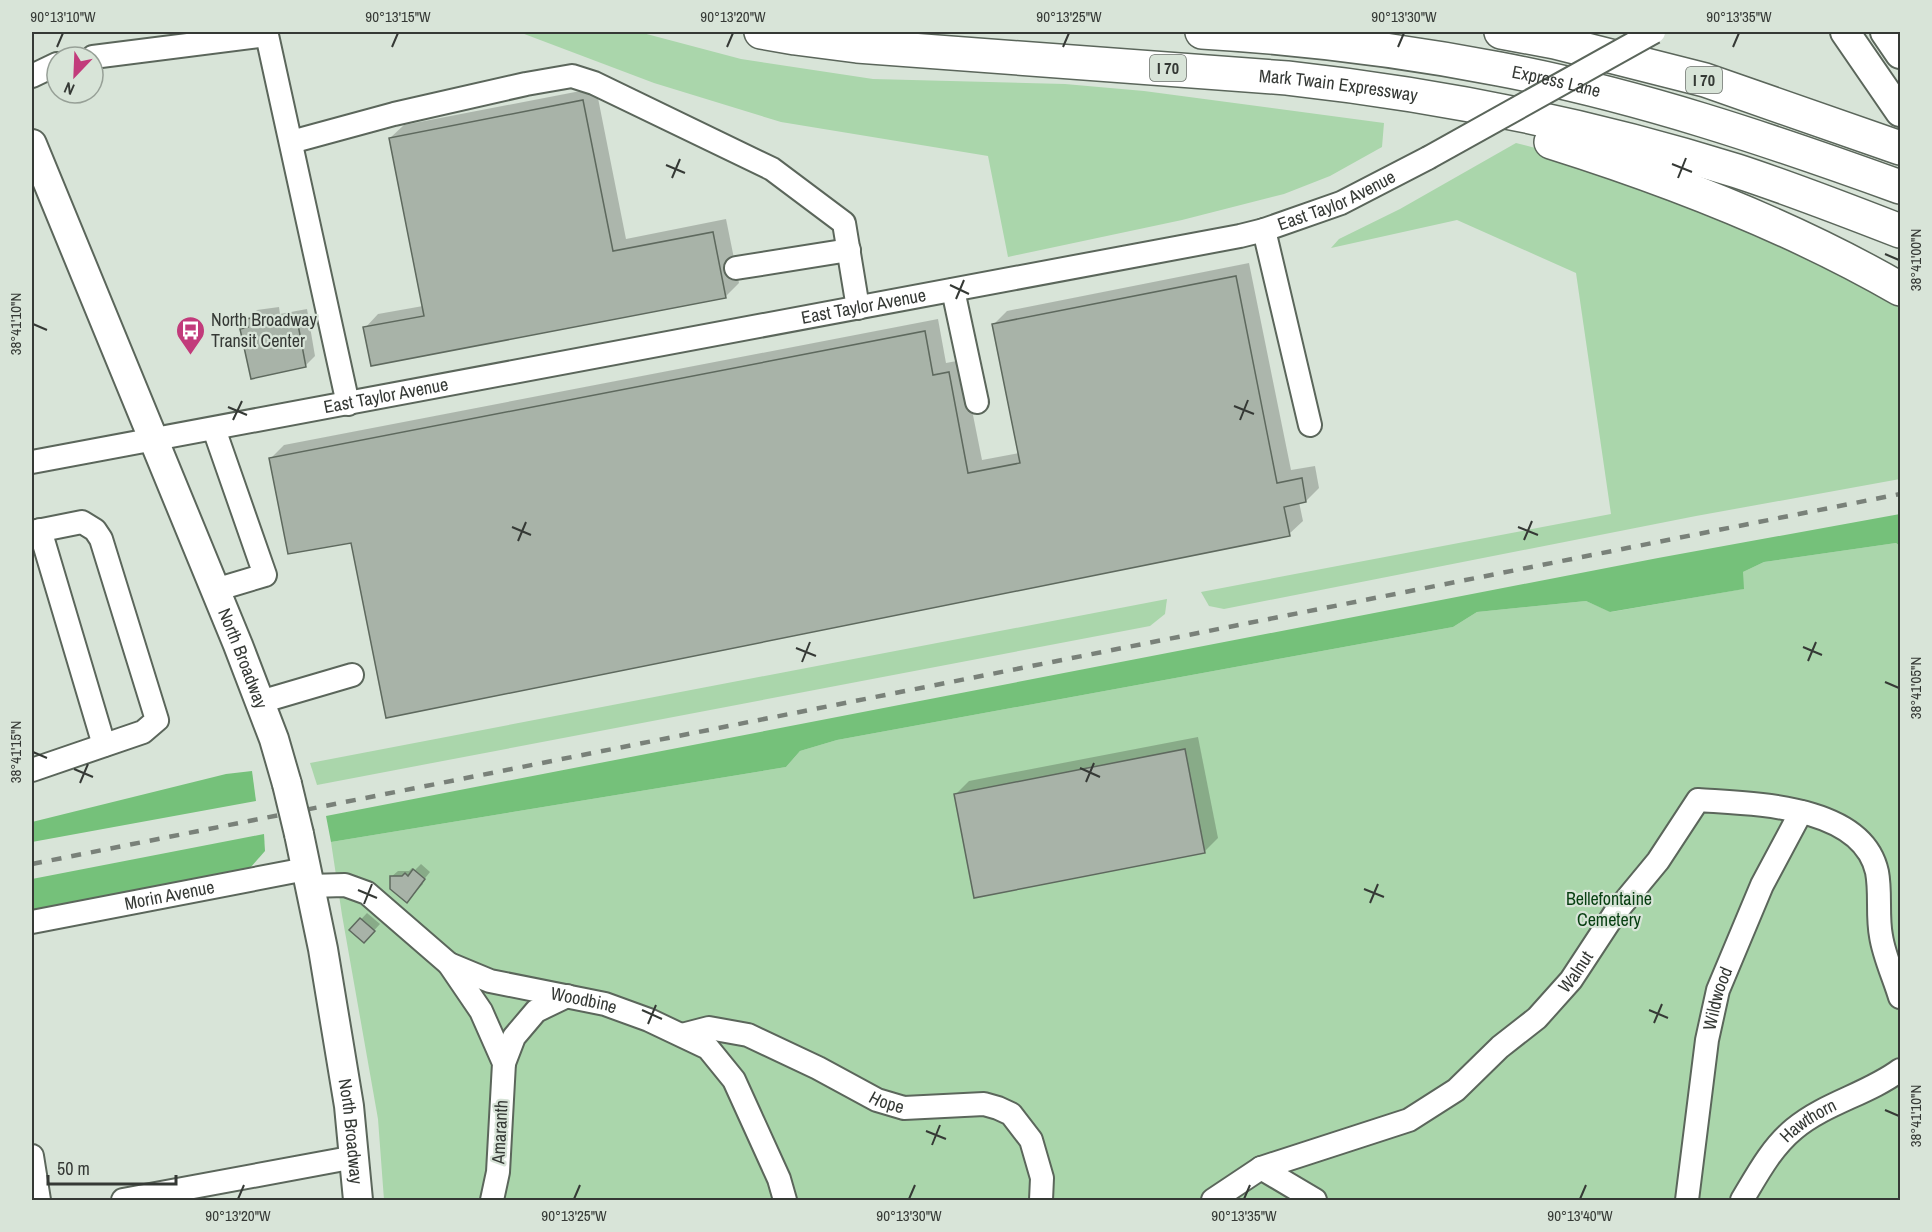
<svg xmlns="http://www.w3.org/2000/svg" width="1932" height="1232" font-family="'Archivo Narrow',sans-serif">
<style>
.green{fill:#aad6ab}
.forest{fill:#75c17a}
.shadow{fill:#0003}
.building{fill:#a8b3a8;stroke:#5e695e;stroke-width:1.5}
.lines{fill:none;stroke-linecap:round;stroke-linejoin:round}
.minor-casing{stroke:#5b665b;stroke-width:26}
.major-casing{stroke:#5b665b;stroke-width:32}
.highway-casing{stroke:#5b665b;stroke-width:36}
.minor{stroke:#fff;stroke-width:22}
.major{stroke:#fff;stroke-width:28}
.highway{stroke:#fff;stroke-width:33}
.rail{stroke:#798179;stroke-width:4.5;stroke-dasharray:10 10;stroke-linecap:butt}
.minor-bridge-casing{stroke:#5b665b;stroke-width:26;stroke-linecap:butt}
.major-bridge-casing{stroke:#5b665b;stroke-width:32;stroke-linecap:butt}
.minor-bridge{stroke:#fff;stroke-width:22}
.major-bridge{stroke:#fff;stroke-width:28}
.ticks{fill:none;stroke:#353935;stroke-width:2}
.labels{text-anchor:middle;stroke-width:4.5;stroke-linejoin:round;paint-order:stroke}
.shield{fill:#d8e4d8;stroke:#666c66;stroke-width:1.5}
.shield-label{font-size:16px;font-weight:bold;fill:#353935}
.street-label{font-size:18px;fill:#353935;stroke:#d8e4d8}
.poi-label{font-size:18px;fill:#353935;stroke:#d8e4d8;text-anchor:start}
.park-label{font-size:18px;fill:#073f11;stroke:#d8e4d8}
.neatline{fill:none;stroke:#353935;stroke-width:2}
.ticks-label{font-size:15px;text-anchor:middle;fill:#353935}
</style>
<rect width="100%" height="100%" fill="#d8e4d8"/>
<!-- green -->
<g class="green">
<polygon points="519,32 639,32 741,59 873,79 1065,84 1144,91 1384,123 1382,147 1330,176 1284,194 1182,220 1008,257 988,156 781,122 654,83"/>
<polygon points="1516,143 1593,163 1900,298 1900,479 1696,516 1224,609 1209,606 1201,592 1611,514 1576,273 1457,220 1331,248 1339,239 1400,209"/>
<polygon points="1896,543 1900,546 1900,1200 384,1200 378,1119 342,915 331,842 786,767 800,751 837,740 1453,627 1477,612 1586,601 1611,612 1743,589 1743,572 1764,562"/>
<polygon points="1167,599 1165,614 1150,626 317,785 310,763"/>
</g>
<!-- forest -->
<g class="forest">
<polygon points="1900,514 1900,546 1896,543 1764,562 1743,572 1744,589 1610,612 1586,601 1477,612 1453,627 837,740 800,751 786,767 331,842 326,816 1658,558"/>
<polygon points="252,771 256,801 32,842 32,822 226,774"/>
<polygon points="264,834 265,851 250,868 32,910 32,879"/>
</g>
<!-- shadow -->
<g class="shadow">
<polygon points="596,88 626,239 726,219 739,283 725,297 365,328 378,314 423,306 390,138 404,125"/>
<polygon points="1249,263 1291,470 1315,466 1319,488 1306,501 1299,502 1303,521 1289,534 353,541 270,459 284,445 938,319 946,363 962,360 982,460 1019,453 994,324 1007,311"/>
<polygon points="279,307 280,314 307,309 315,356 305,366 241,330 248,323 247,320 257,310"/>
<polygon points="1198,737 1218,838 1205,851 975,896 955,795 969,781"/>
<polygon points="421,864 430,872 422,882 423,884 407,901 391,877 398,871 409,871 412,868 415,870"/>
<polygon points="367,913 380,924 370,935 351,930"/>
</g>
<!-- building -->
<g class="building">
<polygon points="583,100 613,251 713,232 726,298 371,366 363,327 424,316 389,138"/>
<polygon points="1236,276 1277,483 1302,478 1306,502 1284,507 1290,536 386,718 351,543 288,554 269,458 925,331 933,375 949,372 968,473 1020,463 992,324"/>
<polygon points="269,316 270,323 297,319 306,367 251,379 240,329 248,327 245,319"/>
<polygon points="1185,749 1205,853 974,898 954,794"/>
<polygon points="413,869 425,879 407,903 390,889 390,876 402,876 405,873 408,876"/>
<polygon points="360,918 375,931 364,943 349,930"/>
</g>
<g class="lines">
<defs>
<g id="minor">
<polyline points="93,57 267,35 348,404"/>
<polyline points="32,76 57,64"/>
<polyline points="291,142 394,114 526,84 572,76 594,83 772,169 844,223 858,308"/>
<polyline points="1264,230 1310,425"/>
<polyline points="736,268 849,250"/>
<polyline points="953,290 977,402"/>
<polyline points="214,429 265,575 215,590"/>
<path id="s1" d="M32,462L1240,236L1264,230L1341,203L1428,158"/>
<polyline points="40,530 104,745"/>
<polyline points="32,532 82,522 95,530 101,539 157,720 143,732 32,770"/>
<polyline points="260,702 352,675"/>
<path id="s2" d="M309,886L345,885L367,893L449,964L490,981L605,1004L649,1020L708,1048L734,1080L779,1179L785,1200"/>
<path id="s3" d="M32,922L306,869"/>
<polyline points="449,964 481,1011 504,1063 498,1172 492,1200"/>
<path id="s4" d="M682,1035L709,1028L748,1035L818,1068L877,1100L904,1108L984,1104L998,1108L1011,1114L1031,1140L1042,1178L1041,1200"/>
<polyline points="504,1063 514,1037 536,1011 567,996"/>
<polyline points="32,1156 39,1200"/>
<polyline points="1261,1168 1315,1200"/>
<polyline points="123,1200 355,1157"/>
<path id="s5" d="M1213,1200L1261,1168L1409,1120L1456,1090L1500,1047L1537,1018L1571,980L1615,913L1658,861L1698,800C1752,804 1862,804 1877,872C1881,893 1877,915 1881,936C1884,956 1894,977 1900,997"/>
<path id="s6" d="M1687,1200L1707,1040L1718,990L1762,885L1801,812"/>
<path id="s7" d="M1742,1200C1757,1175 1771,1148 1794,1129C1825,1103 1868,1094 1900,1070"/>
</g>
<g id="major">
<polyline points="1845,32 1900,112"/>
<polyline points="1885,32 1900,54"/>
<path id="s8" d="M32,144L238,645L274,739L287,784"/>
<path id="s9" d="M299,834L323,949L349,1106L358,1200"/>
</g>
<g id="highway">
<path id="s10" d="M761,32L795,38L857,46L1287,78C1440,95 1591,125 1737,171C1792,189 1846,210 1900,231"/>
<path id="s11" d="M1202,32C1301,38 1401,50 1499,69C1637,95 1770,140 1900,187"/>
<polyline points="1501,32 1555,42 1705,80 1900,148"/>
<path d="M1551,142C1672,180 1791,226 1900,289"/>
</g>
</defs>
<!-- minor casing -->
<use href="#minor" class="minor-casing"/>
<!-- major casing -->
<use href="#major" class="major-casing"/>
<!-- highway casing -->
<use href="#highway" class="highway-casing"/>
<!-- minor -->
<use href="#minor" class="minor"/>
<!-- major -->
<use href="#major" class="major"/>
<!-- highway -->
<use href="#highway" class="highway"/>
<!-- rail -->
<polyline class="rail" points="32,864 1900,494"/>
<defs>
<polyline id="minor-bridge" points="1428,158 1654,32"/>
<polyline id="major-bridge" points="287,784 299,834"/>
</defs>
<!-- minor-bridge casing -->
<use href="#minor-bridge" class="minor-bridge-casing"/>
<!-- major-bridge casing -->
<use href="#major-bridge" class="major-bridge-casing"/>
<!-- minor-bridge -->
<use href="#minor-bridge" class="minor-bridge"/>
<!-- major-bridge -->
<use href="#major-bridge" class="major-bridge"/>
</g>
<!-- ticks -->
<path class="ticks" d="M57,47L63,33M392,47L398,33M727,47L733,33M1063,47L1069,33M1398,47L1404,33M1733,47L1739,33M1672,164L1692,172M666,165L685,173M672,178L680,159M1678,178L1686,158M1885,254L1899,260M950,285L969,294M956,299L964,280M33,324L47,330M1234,406L1254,414M228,407L247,415M233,420L242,401M1240,420L1248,400M512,527L531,535M1518,527L1538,535M1524,540L1532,521M518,541L526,522M1803,647L1822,655M796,648L816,656M1808,661L1816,642M802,662L810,642M1885,682L1899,688M33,752L47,758M1080,768L1100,777M74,769L93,777M1086,782L1094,763M80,783L88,764M1364,889L1384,897M358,890L377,898M1370,903L1378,884M364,904L372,884M642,1010L662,1019M1649,1010L1668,1018M1654,1023L1662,1004M648,1024L656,1005M1885,1110L1899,1116M926,1131L946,1139M932,1145L940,1125M238,1199L244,1185M574,1199L580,1185M909,1199L915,1185M1244,1199L1250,1185M1580,1199L1586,1185"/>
<!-- icons -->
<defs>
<symbol id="bus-pin" viewBox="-11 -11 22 30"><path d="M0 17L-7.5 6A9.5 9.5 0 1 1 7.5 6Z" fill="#c23b7b" stroke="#d8e4d8"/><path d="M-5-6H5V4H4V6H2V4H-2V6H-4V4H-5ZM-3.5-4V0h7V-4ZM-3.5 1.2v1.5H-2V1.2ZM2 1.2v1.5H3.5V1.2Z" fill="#fff"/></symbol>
</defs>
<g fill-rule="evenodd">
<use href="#bus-pin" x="174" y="314" width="33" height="45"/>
</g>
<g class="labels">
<!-- shield labels -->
<g class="shield">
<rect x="1150" y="55" width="36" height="26" rx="4.5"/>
<rect x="1686" y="67" width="36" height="26" rx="4.5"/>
</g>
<g class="shield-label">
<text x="1168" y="74">I 70</text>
<text x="1704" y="86">I 70</text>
</g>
<!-- street labels -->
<g class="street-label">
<text dy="6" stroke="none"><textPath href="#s11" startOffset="358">Express Lane</textPath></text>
<text dy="6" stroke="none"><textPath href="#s10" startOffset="580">Mark Twain Expressway</textPath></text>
<text dy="6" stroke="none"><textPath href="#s1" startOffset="1332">East Taylor Avenue</textPath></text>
<text dy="6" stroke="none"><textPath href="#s1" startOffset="846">East Taylor Avenue</textPath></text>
<text dy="6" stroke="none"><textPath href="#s1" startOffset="360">East Taylor Avenue</textPath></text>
<text dy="6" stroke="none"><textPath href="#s8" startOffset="556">North Broadway</textPath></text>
<text dy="6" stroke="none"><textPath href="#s3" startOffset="140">Morin Avenue</textPath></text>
<text dy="6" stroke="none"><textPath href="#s5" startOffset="438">Walnut</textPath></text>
<text dy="6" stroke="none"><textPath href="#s6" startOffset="204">Wildwood</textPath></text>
<text dy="6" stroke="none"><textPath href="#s2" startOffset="308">Woodbine</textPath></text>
<text dy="6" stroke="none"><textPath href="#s4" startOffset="222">Hope</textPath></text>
<text dy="6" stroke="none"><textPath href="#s7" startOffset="105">Hawthorn</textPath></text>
<text dy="6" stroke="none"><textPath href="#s9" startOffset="302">North Broadway</textPath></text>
<text transform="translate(500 1132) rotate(-87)" y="6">Amaranth</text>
</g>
<!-- poi labels -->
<g class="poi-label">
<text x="211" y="326">North Broadway<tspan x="211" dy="21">Transit Center</tspan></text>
</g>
<!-- park labels -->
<g class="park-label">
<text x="1609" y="905">Bellefontaine<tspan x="1609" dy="21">Cemetery</tspan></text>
</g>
</g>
<!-- border -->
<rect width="1932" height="1232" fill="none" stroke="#d8e4d8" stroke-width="66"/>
<!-- north arrow -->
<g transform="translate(75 75) rotate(203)"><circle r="28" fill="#d8e4d8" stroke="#97a097" stroke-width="1.5"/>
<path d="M0-4.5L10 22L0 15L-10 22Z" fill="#c23b7b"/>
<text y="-9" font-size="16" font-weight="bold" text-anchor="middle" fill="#353935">N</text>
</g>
<!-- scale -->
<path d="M48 1175v9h128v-9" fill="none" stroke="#353935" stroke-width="3"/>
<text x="57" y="1175" font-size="18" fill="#353935" stroke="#d8e4d8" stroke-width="4.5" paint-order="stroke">50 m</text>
<rect x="33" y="33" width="1866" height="1166" class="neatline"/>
<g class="ticks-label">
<text x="63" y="22">90°13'10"W</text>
<text x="398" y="22">90°13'15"W</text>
<text x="733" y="22">90°13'20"W</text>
<text x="1069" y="22">90°13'25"W</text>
<text x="1404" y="22">90°13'30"W</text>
<text x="1739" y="22">90°13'35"W</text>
<text transform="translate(1916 260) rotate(-90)" y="5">38°41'00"N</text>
<text transform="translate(16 324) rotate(-90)" y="5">38°41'10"N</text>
<text transform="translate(1916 688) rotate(-90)" y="5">38°41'05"N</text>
<text transform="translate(16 752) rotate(-90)" y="5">38°41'15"N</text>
<text transform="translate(1916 1116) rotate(-90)" y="5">38°41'10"N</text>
<text x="238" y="1221">90°13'20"W</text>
<text x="574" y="1221">90°13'25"W</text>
<text x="909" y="1221">90°13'30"W</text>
<text x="1244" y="1221">90°13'35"W</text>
<text x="1580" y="1221">90°13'40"W</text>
</g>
</svg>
